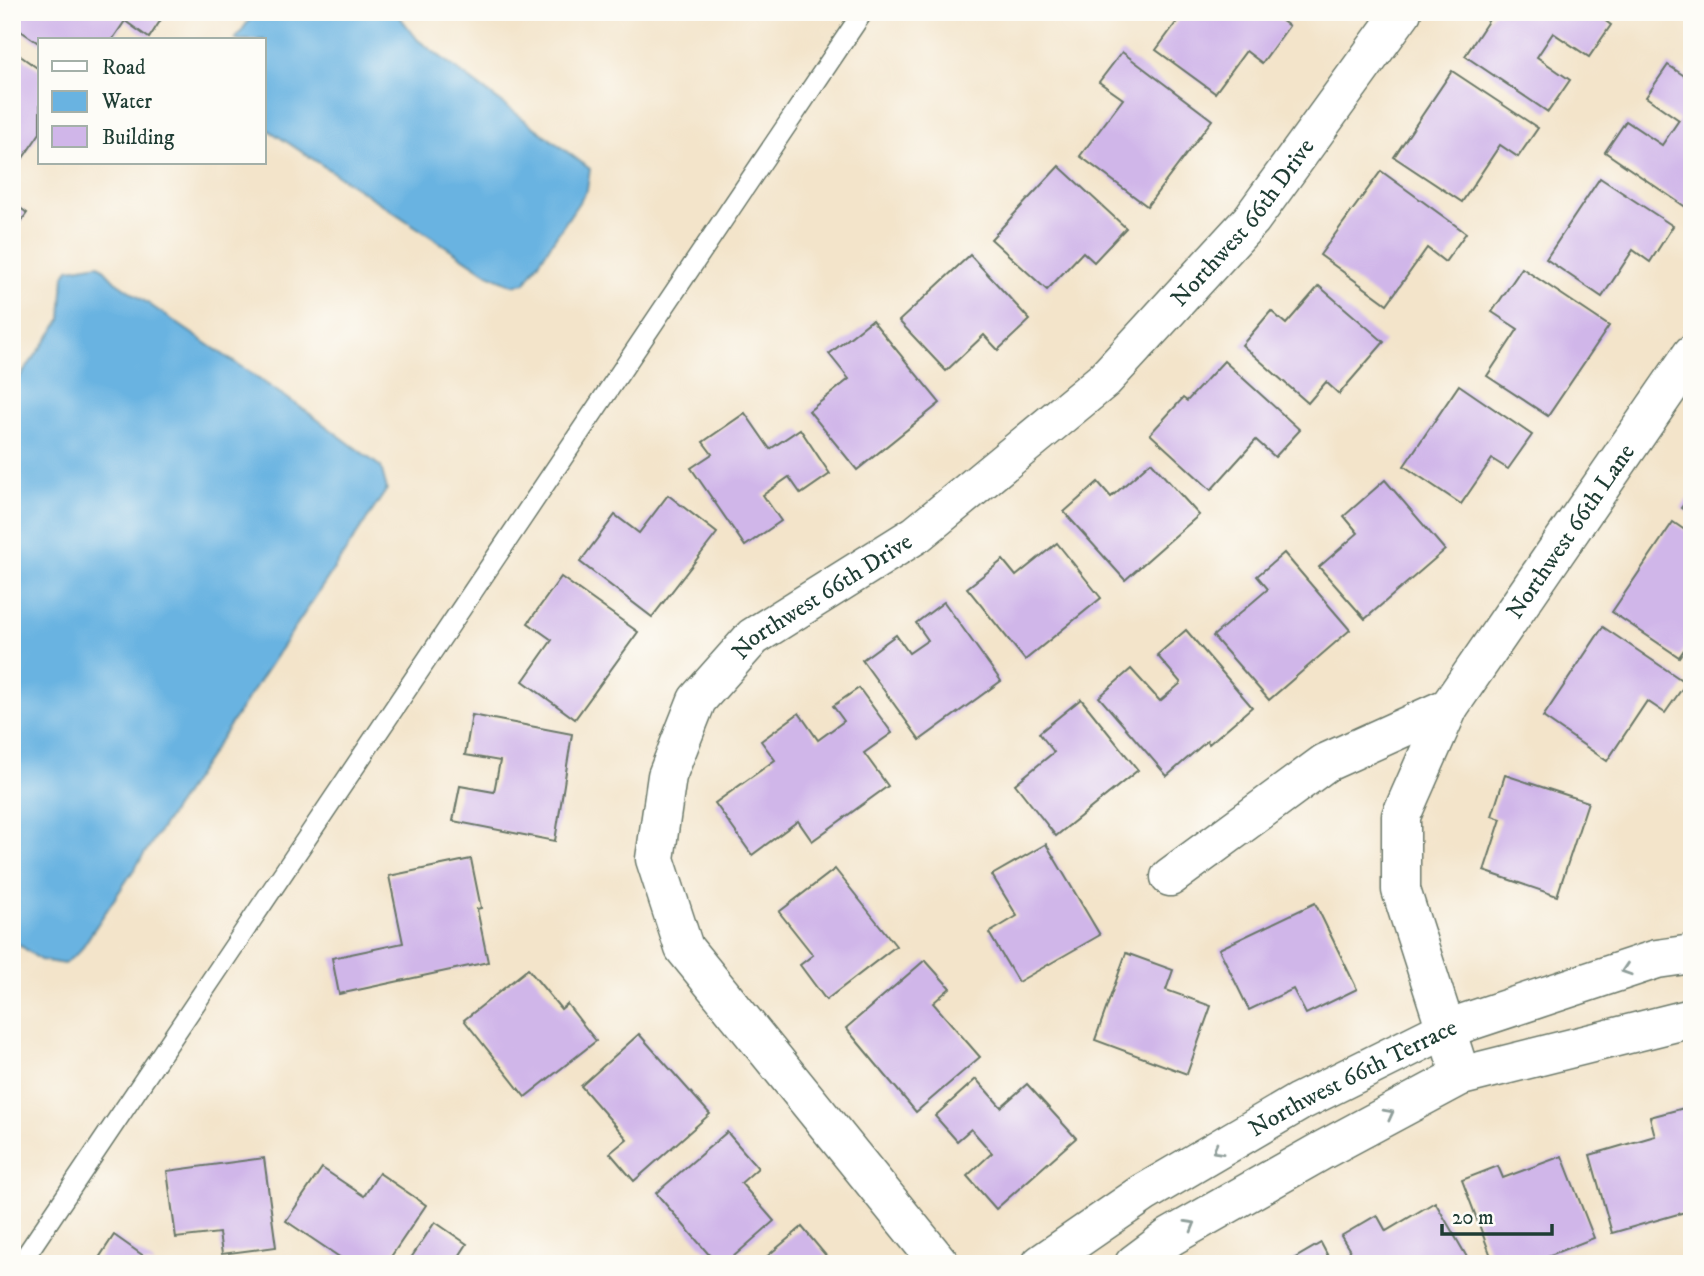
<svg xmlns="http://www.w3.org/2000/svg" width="1704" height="1276" font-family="'IM FELL DW Pica',serif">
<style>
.water{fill:#69b3e1;stroke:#44788a;stroke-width:2}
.building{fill:#d0b6e9}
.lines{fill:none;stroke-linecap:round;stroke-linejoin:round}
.lane-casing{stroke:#697768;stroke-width:22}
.street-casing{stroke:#697768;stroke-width:41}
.secondary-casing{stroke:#697768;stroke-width:41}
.lane{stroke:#fff;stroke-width:19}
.street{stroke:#fff;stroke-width:38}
.secondary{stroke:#fff;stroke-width:38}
.oneway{stroke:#8f9e9a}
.labels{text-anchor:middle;stroke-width:5;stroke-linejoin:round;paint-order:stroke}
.street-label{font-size:24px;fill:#1f3d34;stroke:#fdfcf7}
</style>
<rect width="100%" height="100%" fill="#fdfcf7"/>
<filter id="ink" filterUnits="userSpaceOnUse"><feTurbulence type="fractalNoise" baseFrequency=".0143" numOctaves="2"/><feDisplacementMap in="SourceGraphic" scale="14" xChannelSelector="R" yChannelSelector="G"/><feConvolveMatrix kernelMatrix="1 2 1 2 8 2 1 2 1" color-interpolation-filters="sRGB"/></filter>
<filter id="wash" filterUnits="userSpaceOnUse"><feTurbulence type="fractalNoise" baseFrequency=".00686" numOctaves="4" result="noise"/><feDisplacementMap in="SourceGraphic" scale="28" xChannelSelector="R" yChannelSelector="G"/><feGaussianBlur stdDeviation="1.57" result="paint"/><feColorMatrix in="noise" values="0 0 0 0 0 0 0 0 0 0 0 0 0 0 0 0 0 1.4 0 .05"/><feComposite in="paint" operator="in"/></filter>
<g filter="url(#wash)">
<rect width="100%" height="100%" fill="#f3e4ca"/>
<!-- water -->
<g class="water">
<polygon points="255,12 396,12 418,40 590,169 587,190 525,283 513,285 488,274 264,127 264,40 235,40"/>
<polygon points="99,264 115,281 306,411 381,467 387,489 79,952 64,964 40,960 12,939 12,388 61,320 64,276 69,269"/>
</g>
<g id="blocks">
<!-- building -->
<g class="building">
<polygon points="16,12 166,12 149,38 125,21 112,40 40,40 40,44 12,25 12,18"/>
<polygon points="1184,12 1270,12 1289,26 1262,63 1246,51 1215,93 1156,50"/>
<polygon points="1494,12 1593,12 1611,25 1589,57 1553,33 1537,57 1570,80 1548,112 1465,56"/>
<polygon points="12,50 40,70 40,133 12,174"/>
<polygon points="1122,52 1212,120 1147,206 1080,156 1123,99 1099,82"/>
<polygon points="1668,65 1692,81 1692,208 1690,210 1605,152 1626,121 1662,145 1679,120 1646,97"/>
<polygon points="1452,71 1538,128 1518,157 1500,145 1462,202 1394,157"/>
<polygon points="1059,166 1126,228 1094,262 1083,252 1047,290 991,239"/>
<polygon points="1381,171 1466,233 1445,262 1427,248 1387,304 1320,255"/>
<polygon points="1600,178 1673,226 1650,262 1633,250 1602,297 1546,259"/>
<polygon points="12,202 27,213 12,234"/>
<polygon points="970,255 1030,320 998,350 984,335 946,371 899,321"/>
<polygon points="1522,268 1609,326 1548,416 1487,376 1518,329 1492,312"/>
<polygon points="1319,286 1384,342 1339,394 1326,382 1308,403 1242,345 1271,311 1286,324"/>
<polygon points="872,320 940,403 857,470 809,411 849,379 829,354"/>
<polygon points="1224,361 1300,430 1275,457 1256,440 1211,490 1150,434 1183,398 1187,401"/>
<polygon points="1459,385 1532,435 1508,469 1492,459 1461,504 1404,466"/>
<polygon points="745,413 770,449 800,429 830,474 801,494 789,477 763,495 781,521 745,546 691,468 712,454 703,442"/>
<polygon points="1151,462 1199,515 1125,580 1064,512 1098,482 1111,497"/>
<polygon points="1385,480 1445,550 1365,619 1319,567 1358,533 1344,516"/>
<polygon points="1692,493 1692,515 1681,508"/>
<polygon points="668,495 717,533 652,617 580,562 615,515 639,533"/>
<polygon points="1673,522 1692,535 1692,638 1679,657 1612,612"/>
<polygon points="1057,543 1101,598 1025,660 967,588 1003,560 1016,576"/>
<polygon points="1284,553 1350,630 1269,700 1213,636 1268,589 1257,576"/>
<polygon points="561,577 638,632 575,719 523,681 552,640 528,623"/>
<polygon points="944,602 1001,681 920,740 862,660 896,635 909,653 928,640 916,623"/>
<polygon points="1603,627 1686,683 1665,713 1647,701 1607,761 1543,717"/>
<polygon points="1186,630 1252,707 1209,744 1207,741 1167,776 1099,697 1131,669 1160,701 1181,683 1157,655"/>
<polygon points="859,688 892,733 864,753 888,786 812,841 798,821 752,855 715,803 775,760 761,741 799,713 818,740 844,721 833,706"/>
<polygon points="1081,699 1138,770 1056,836 1015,784 1054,752 1039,733"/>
<polygon points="472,715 572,734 555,841 453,821 460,786 494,792 500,761 465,755"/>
<polygon points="1505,775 1588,802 1557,896 1484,871 1501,819 1492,816"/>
<polygon points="1046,844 1100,935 1018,982 989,933 1017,916 992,875"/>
<polygon points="471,859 481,908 477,909 488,962 339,994 332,958 403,943 389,876"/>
<polygon points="835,869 896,946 826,1000 800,965 813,955 779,912"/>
<polygon points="1315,903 1357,989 1306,1014 1293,989 1249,1010 1219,949"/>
<polygon points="1126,953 1173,970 1166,990 1211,1006 1187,1074 1095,1040"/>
<polygon points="925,960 950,988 933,1003 980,1057 916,1112 846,1028"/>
<polygon points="528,969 561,1009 567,1004 596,1041 525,1097 464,1020"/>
<polygon points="639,1034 710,1114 634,1181 610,1153 627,1139 581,1086"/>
<polygon points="976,1079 1001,1107 1027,1084 1076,1138 996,1209 967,1176 992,1153 971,1129 957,1141 935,1116"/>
<polygon points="1684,1108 1692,1135 1692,1210 1612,1233 1590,1155 1655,1136 1650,1117"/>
<polygon points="727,1132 758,1168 741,1183 774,1221 725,1264 717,1264 656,1193"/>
<polygon points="1562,1156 1594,1238 1527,1264 1494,1264 1462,1180 1498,1166 1503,1178"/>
<polygon points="264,1158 276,1247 222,1254 219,1233 176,1238 167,1171"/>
<polygon points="322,1168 364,1196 379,1173 426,1205 386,1264 350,1264 286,1221"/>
<polygon points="1435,1202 1471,1264 1358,1264 1341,1236 1377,1215 1386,1231"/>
<polygon points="435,1222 467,1244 454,1264 407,1264"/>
<polygon points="802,1227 833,1264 758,1264"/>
<polygon points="114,1235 155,1264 95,1264"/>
<polygon points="1321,1243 1332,1264 1285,1264"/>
</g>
</g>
</g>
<g filter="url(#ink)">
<use href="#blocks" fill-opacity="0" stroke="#697768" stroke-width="2"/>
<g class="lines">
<defs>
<polyline id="lane" points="20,1264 863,12"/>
<g id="street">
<polyline points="1449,707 1401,816 1401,890 1461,1076"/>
<path id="s1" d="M1170,877L1325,763L1449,707L1692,354"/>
<path id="s2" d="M940,1264L684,948L655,859L667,776L697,700L753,637L917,534L1104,380L1251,220L1402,12"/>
</g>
<g id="secondary">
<path id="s3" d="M1041,1264L1144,1193L1299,1102L1446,1029L1657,959L1692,954"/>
<polyline points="1134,1264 1170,1237 1323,1150 1461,1076 1692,1018"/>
</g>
</defs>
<!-- lane casing -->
<use href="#lane" class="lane-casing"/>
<!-- street casing -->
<use href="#street" class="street-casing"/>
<!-- secondary casing -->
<use href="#secondary" class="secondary-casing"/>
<!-- lane -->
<use href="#lane" class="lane"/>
<!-- street -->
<use href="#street" class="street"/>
<!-- secondary -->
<use href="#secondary" class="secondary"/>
</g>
<!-- one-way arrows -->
<defs><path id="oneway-chevron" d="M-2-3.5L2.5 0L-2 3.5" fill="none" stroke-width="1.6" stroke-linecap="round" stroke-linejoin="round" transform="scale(1.75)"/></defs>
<g class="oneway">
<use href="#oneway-chevron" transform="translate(1626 970) rotate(162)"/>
<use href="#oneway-chevron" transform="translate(1389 1114) rotate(-28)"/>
<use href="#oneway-chevron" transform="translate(1217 1150) rotate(150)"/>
<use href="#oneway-chevron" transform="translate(1191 1225) rotate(-30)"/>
</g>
</g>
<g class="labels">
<!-- street labels -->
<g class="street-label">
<text dy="8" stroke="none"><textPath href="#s2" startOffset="1396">Northwest 66th Drive</textPath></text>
<text dy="8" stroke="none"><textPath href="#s1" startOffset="542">Northwest 66th Lane</textPath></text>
<text dy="8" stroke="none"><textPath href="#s2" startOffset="830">Northwest 66th Drive</textPath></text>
<text dy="8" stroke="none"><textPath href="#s3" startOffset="364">Northwest 66th Terrace</textPath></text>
</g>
</g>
<!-- margin -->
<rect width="1704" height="1276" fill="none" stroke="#fdfcf7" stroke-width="42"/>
<!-- legend -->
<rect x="38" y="38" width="228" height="126" fill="#fdfcf7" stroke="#a4b0a9" stroke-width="2"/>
<rect x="52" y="61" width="35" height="10" fill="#ffffff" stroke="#a4b0a9" stroke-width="2"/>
<text x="102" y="74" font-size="21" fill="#1f3d34">Road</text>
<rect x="52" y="91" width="35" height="21" fill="#69b3e1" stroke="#a4b0a9" stroke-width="2"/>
<text x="102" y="108" font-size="21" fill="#1f3d34">Water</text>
<rect x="52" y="126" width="35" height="21" fill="#d0b6e9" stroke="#a4b0a9" stroke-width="2"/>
<text x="102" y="144" font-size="21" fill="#1f3d34">Building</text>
<!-- scale -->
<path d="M1442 1224v10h110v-10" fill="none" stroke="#1f3d34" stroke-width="3.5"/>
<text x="1452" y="1224" font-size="21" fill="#1f3d34" stroke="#fdfcf7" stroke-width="5" paint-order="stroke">20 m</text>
</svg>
